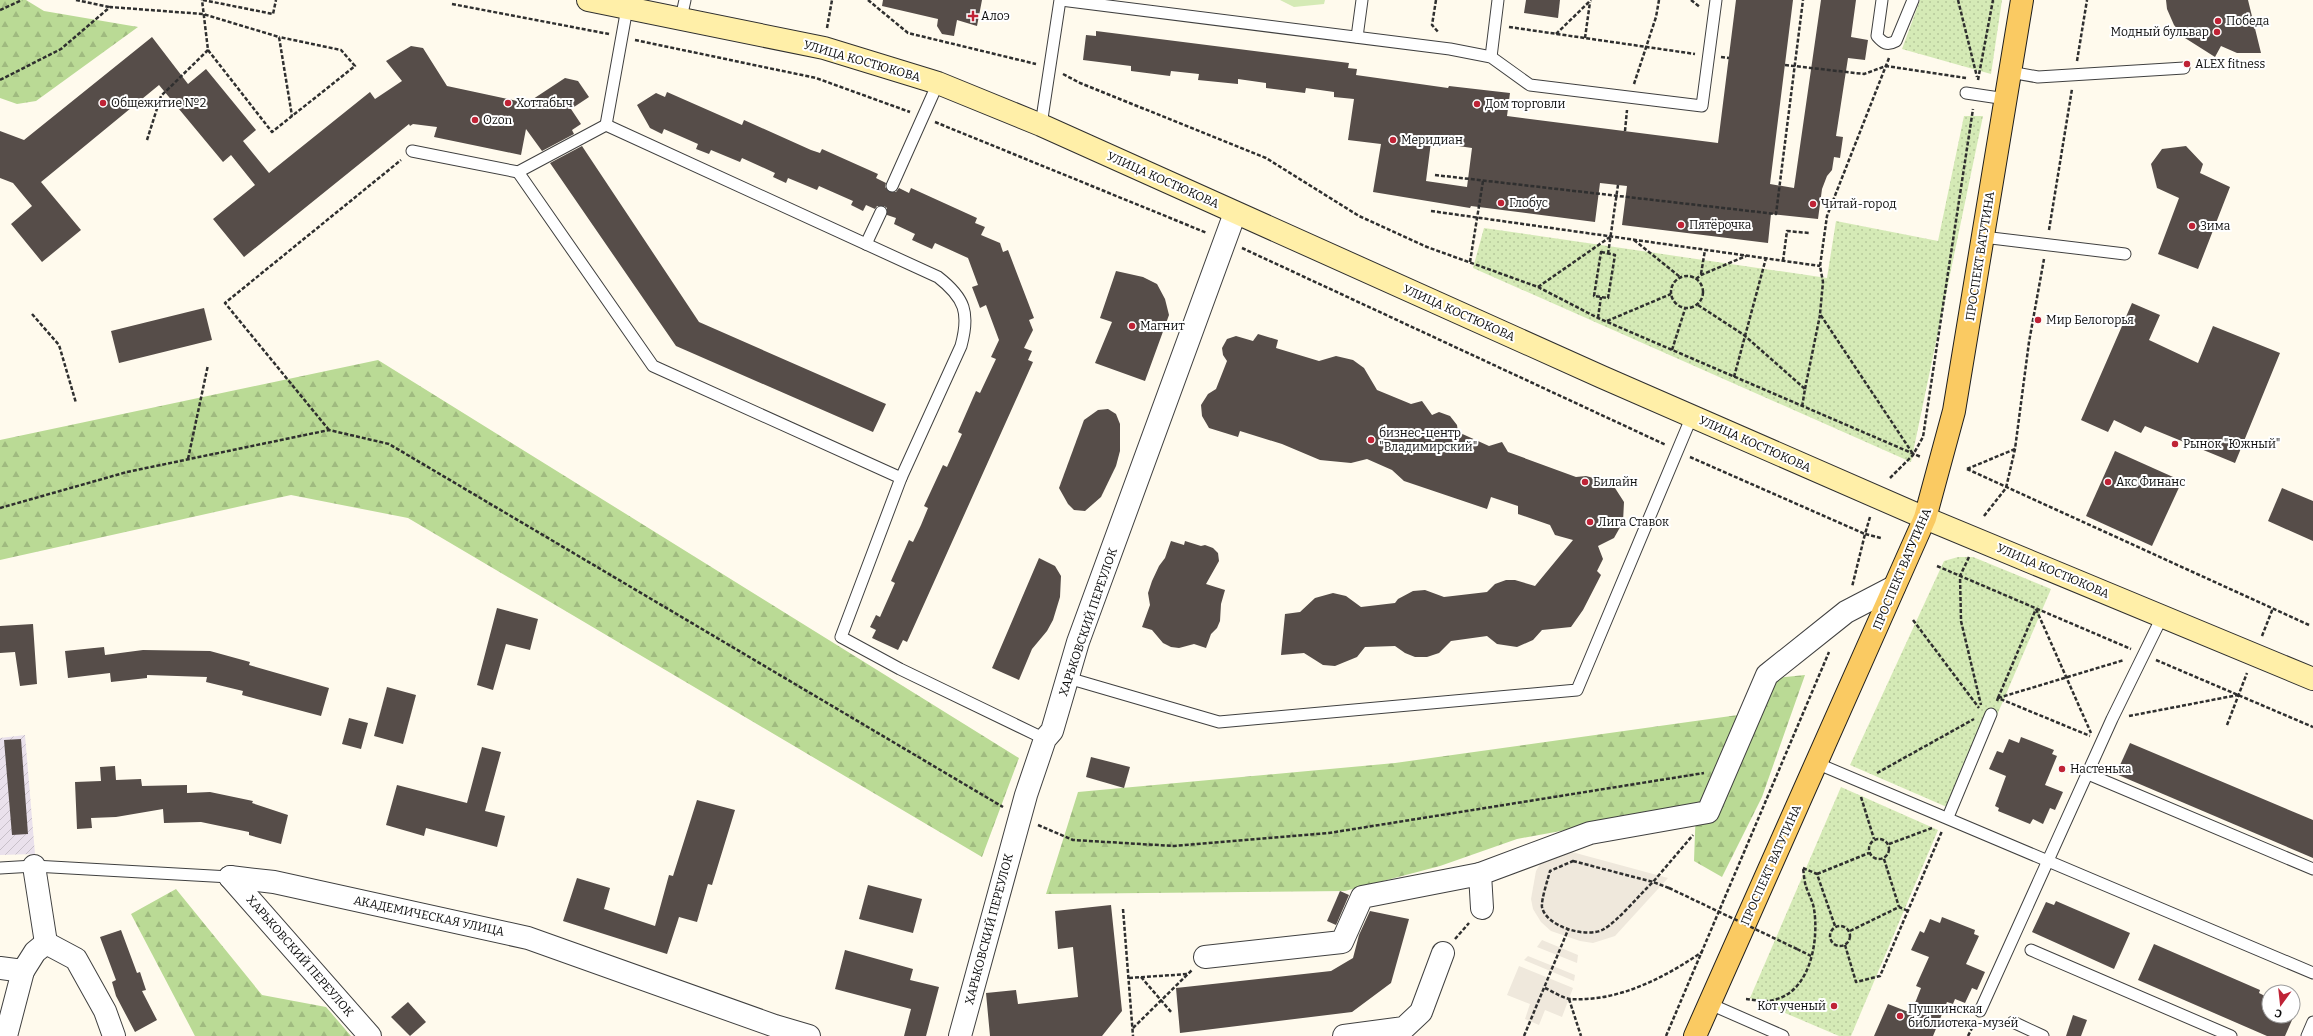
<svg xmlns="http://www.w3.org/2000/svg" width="2313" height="1036" font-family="Bitter,serif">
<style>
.industrial{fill:url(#industrial-furrows)}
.grass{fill:url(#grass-dots)}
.forest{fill:url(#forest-firs)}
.park{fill:#d5eab6}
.plaza{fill:#efe8dc}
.building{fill:#564d49;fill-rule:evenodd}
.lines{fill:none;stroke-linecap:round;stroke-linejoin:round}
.service-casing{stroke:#404040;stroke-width:13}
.minor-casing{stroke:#404040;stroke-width:24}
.secondary-casing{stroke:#2f2f2f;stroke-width:24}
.primary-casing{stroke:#1e1e1e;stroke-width:24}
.path{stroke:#2f2f2f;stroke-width:2.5;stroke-dasharray:4 2;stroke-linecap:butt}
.service{stroke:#fff;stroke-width:11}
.minor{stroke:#fff;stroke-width:22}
.secondary{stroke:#ffefa8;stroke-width:22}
.primary{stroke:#faca62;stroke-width:22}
.path-bridge{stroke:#2f2f2f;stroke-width:2.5;stroke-dasharray:4 2;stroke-linecap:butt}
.poi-dot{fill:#bf2336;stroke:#fff;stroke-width:1.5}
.labels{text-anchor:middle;stroke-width:4;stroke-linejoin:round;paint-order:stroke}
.poi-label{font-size:12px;fill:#0d0d0d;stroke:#fff;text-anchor:start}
.street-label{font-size:12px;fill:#0d0d0d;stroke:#fff}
</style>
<defs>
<pattern id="industrial-furrows" width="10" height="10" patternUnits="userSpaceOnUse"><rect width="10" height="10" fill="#eae1ec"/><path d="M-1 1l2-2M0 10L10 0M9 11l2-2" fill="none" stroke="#c8c0c9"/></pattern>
<pattern id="grass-dots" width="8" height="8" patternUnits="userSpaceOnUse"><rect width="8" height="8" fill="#d5eab6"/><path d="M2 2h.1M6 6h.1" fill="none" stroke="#b6c89b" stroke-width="1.8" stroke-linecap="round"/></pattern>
<pattern id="forest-firs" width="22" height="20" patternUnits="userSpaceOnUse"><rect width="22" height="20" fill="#bada95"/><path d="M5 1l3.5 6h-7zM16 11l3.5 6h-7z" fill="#9fba7f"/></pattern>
</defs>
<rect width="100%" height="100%" fill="#fffaed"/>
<!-- industrial -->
<polygon class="industrial" points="25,735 35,854 0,855 0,738"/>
<!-- grass -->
<g class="grass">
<polygon points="1920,0 2002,0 1991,74 1902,49"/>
<polygon points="1964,116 1983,116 1911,462 1473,268 1484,228 1827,278 1836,221 1938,241"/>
<polygon points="1958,557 1973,557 2051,589 1956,811 1850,765 1944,561"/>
<polygon points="1841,787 1938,830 1851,1036 1839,1036 1750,998"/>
</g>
<!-- forest -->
<g class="forest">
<polygon points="0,0 26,0 44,11 138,27 36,101 17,104 0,98"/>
<polygon points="378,360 1019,758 982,857 408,518 291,495 0,560 0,440"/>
<polygon points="1805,675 1762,797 1722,877 1694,861 1696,806 1517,839 1440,866 1345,891 1046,894 1078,792 1395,763 1738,715 1757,680"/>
<polygon points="176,889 262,995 326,1007 351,1036 195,1036 131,914"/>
</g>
<!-- park -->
<polygon class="park" points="1280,0 1325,0 1324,4 1294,7"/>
<!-- plaza -->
<g class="plaza">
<polygon points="1568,851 1583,855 1668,878 1615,936 1593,943 1580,941 1551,931 1541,922 1533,909 1531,899 1536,871 1542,861"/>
<polygon points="1542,940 1578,955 1577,963 1537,947"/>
<polygon points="1528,956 1575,975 1574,981 1524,960"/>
<polygon points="1519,966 1573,988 1562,1017 1545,1010 1539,1025 1525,1019 1530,1004 1507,995"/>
</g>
<!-- building -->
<g class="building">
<polygon points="883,0 982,0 977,26 957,20 954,36 942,34 937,26 938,19 882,6"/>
<polygon points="1526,0 1560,0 1558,18 1524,13"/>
<path d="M1736,0H1793L1770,184L1794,188L1821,0H1856L1851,37L1868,40L1865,60L1848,58L1836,136L1843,137L1840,158L1834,157L1832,170L1827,176L1822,189L1818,219L1771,214L1768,243L1622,225L1627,186L1600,183L1595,222L1471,206L1470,208L1373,192L1381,144L1348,140L1354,99L1334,97V92L1306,88L1305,93L1266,88V83L1238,79V84L1198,80L1199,74L1171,71L1170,76L1131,71V66L1083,60L1086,35L1096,36V31L1349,63L1348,68L1357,69L1356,75L1448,88L1449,86L1510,93L1507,116L1718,143ZM1431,142L1472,148L1467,187L1426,181Z"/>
<polygon points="2166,0 2248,0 2261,53 2237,53 2221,46 2215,57 2185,38 2174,25 2167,9"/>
<polygon points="152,37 188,84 206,69 256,130 243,141 269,173 370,92 375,99 402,81 386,61 411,46 423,48 447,86 527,103 565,78 578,81 589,97 571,109 581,124 572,130 574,134 542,151 526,129 521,155 434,137 437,127 413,124 410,126 409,124 244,257 213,219 255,185 231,155 223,162 159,85 41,182 81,230 42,262 11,224 32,206 13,183 0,178 0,131 24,140"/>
<polygon points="667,92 742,125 744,120 811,150 820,153 822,149 878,174 876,178 886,183 885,187 890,192 896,192 899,188 909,193 911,188 977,218 975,223 985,227 981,235 1000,243 1003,252 1008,250 1034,318 1029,320 1033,330 1024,348 1032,351 1028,360 1033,362 907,642 903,640 898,650 872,638 876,630 870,627 876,615 880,617 895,583 891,581 909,540 913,542 921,525 928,508 924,506 943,465 947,467 962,434 958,432 976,391 980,393 996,359 991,357 999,340 986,305 980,308 972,287 978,285 968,258 935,243 932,249 912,240 915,234 894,224 896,218 887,215 887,208 884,206 877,206 875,209 866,205 863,211 851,205 853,201 819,186 817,190 788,178 786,183 773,177 775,173 742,158 740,162 711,150 709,154 696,149 698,144 664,129 662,134 650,128 637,105 656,93 665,97"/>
<polygon points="582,146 699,322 886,404 873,432 676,346 550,163"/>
<polygon points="2186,146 2203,164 2200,173 2230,187 2198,269 2158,254 2179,198 2157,188 2151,164 2162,149"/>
<polygon points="1116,271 1143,277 1157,284 1165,299 1169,315 1145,381 1095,363 1112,322 1100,318"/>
<polygon points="2132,303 2160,315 2149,340 2198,363 2213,326 2280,353 2235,463 2145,426 2141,433 2114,420 2108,432 2081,420"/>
<polygon points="204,308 212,340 119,363 111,331"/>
<polygon points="1258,334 1278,340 1276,348 1319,361 1336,356 1353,360 1364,368 1377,390 1411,404 1422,401 1432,415 1439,412 1450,416 1457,425 1458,432 1489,446 1502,442 1508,452 1576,477 1586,476 1601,480 1615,488 1624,502 1623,522 1614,538 1598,546 1603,559 1597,571 1601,575 1583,610 1571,627 1542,630 1533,640 1517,647 1497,644 1487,636 1451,641 1439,653 1427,657 1415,657 1405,653 1395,646 1365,647 1357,657 1335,666 1323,665 1304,653 1281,655 1285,614 1300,612 1315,598 1333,593 1346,596 1361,607 1395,603 1398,599 1413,591 1425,590 1444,597 1487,592 1495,584 1506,580 1515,580 1535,586 1573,540 1555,535 1550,525 1518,514 1518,506 1491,497 1487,509 1404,481 1392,470 1367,459 1351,463 1320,460 1282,444 1240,431 1238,437 1209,428 1202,416 1201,405 1208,394 1216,389 1227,361 1223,355 1222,348 1227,339 1236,336 1253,341"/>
<polygon points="1108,409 1116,414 1120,424 1120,451 1116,466 1101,497 1085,511 1074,510 1068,504 1059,488 1084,420 1098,410"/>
<polygon points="2115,451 2182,481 2152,546 2086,516"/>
<polygon points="2282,488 2313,501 2313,541 2268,521"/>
<polygon points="1171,541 1184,545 1185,541 1201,546 1205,545 1213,548 1218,553 1219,561 1206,584 1225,590 1221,604 1220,621 1217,628 1211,634 1206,648 1194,644 1179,648 1171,647 1163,643 1152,630 1142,627 1150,605 1148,593 1152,581 1159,566 1165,558"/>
<polygon points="1039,558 1055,566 1061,576 1060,597 1053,620 1047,631 1032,649 1019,680 992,668"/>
<polygon points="497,608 538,619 530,650 506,644 493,690 477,685"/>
<polygon points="33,624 37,684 20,686 15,652 0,653 0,626"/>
<polygon points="104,647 105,655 143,650 210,651 250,662 249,665 329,688 321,716 242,695 243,691 206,682 207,677 147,675 147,678 111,682 110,673 68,678 65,651"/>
<polygon points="387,687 416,695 403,744 374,736"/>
<polygon points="349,718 368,723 361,749 342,744"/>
<polygon points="2021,737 2054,750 2052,754 2057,756 2045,785 2063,792 2055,810 2050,808 2043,824 2033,819 2030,824 1998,811 1999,808 1995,806 2006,776 1989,769 1997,751 2003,753 2009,739 2019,743"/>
<polygon points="21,739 28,834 12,835 4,740"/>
<polygon points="2130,743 2313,820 2313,858 2116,774"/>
<polygon points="482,747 501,752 485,811 505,816 497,847 426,828 424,836 386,825 397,785 467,803"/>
<polygon points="1091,757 1130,767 1124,788 1086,777"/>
<polygon points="115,766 116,780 141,779 142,786 187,785 187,793 210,792 253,801 252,803 288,815 281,844 249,835 249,832 201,822 164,823 163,809 116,817 91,818 92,828 77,829 75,782 101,781 100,767"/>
<polygon points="697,800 735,810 712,885 708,884 697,922 679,917 667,954 563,921 577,878 610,888 604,909 655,926 669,875 673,876"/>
<polygon points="868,885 922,899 913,933 859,919"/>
<polygon points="1340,891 1349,895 1336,925 1327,921"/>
<polygon points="2056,901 2130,933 2114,969 2032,932 2046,902 2054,905"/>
<polygon points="1111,905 1122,1011 1102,1036 990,1036 986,993 1016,990 1018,1004 1078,997 1073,947 1058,949 1055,911"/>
<polygon points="1370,911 1409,919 1391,983 1352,1012 1180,1033 1176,988 1331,971 1353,958 1359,935"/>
<polygon points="1942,917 1975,930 1974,934 1979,936 1966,964 1985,972 1977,990 1972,988 1965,1003 1955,999 1953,1004 1947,1002 1933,1036 1874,1036 1888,1004 1911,1013 1921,988 1916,986 1929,957 1911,950 1920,931 1924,933 1930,919 1940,923"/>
<polygon points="121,930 137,973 140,972 146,990 142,991 157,1020 135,1032 116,996 112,982 116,980 100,937"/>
<polygon points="2154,944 2260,990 2259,993 2269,998 2269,1016 2293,1016 2293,1010 2296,1011 2285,1036 2267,1036 2138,980"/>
<polygon points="845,950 913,969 910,980 939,987 926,1036 904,1036 911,1009 835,989"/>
<polygon points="408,1002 426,1022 410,1036 391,1017"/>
<polygon points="2073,1015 2087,1020 2081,1036 2066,1036"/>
</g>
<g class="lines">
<defs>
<g id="service">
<polyline points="1061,0 1450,49 1491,57 1530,85 1702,106 1716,0"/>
<path d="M1882,0L1877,36C1883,43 1887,46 1896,41L1913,0"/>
<polyline points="681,18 685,0"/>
<polyline points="1357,37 1362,0"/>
<polyline points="1491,57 1498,0"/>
<polyline points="2010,72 2038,77 2184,68"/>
<polyline points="1966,93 2006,99"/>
<path d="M606,125L938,277C965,298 970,313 961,346L901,478L841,637L900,669L1045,739"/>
<polyline points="606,125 627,8"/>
<polyline points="1041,125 1060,0"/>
<polyline points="412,151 518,172 606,125"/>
<polyline points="518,172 653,366 901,478"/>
<polyline points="892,186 938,83"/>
<polyline points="1983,237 2125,254"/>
<polyline points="866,244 881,212"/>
<polyline points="1068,678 1219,722 1577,690 1692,416"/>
<polyline points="1816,763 2313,973"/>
<polyline points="2088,774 2313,869"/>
<polyline points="1948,817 1991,714"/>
<polyline points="0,868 34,866 230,877"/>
<polyline points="2031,950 2231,1036"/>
<polyline points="1710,1004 1783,1036"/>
<polyline points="1980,1011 2112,719 2162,617"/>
<polyline points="2013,1022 2043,1036"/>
<polyline points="2307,1036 2313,1022"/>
</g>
<g id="minor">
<polyline points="34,866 46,943"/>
<polyline points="230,877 274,882 528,938 775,1026 809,1036"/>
<polyline points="230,877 370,1036"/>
<polyline points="1482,908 1480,874 1590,833 1708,812 1767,675 1846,612 1894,587"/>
<polyline points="46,943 76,959 105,1011 114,1036"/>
<polyline points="1205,957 1342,942 1362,897 1480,874"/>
<polyline points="0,968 23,971 35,952 46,943"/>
<polyline points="6,1036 23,971"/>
<polyline points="960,1036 1026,795 1045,739 1052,731 1078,642 1235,213"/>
<polyline points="1344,1036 1404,1028 1421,1012 1443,953"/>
</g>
<polyline id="secondary" points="588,0 824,48 938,83 1041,125 1602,377 1925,518 2313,679"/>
<polyline id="primary" points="1695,1036 1925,518 1954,411 2022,0"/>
</defs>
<!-- service casing -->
<use href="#service" class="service-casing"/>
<!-- minor casing -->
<use href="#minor" class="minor-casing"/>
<!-- secondary casing -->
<use href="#secondary" class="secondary-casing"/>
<!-- primary casing -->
<use href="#primary" class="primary-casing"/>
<!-- path -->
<g class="path">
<polyline points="76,0 109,7"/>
<polyline points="203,0 273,14 276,0"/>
<polyline points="868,0 908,33 1036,64"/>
<polyline points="1436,0 1432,25 1439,33"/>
<polyline points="1691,0 1700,7"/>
<polyline points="1958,0 1977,77"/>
<polyline points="452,4 609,34"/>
<polyline points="0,10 22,0"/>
<polyline points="1509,27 1695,54"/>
<polyline points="827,28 832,0"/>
<polyline points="1556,34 1591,0"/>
<polyline points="1585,38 1590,2"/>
<polyline points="635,40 816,78 910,112"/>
<polyline points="208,50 272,132 355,66 341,50 279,37"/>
<polyline points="1721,57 1729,58"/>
<polyline points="1889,58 1827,216 1820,266 1823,282 1820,314 1913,454"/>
<polyline points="2077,61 2087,0"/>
<polyline points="1785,65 1864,74 1886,66 1966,78"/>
<polyline points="1063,74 1080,83 1266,158 1359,216 1427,247 1538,287 1598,318 1921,457"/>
<polyline points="0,80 61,49 110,7 203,14 279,37 292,116"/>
<polyline points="1978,80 1993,0"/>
<polyline points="1634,84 1656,17 1659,0"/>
<polyline points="935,122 1207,233"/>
<polyline points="1625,131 1627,110"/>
<polyline points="147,140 161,96 208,50 202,0"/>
<polyline points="1435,175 1776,214 1803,0"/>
<polyline points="1431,211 1820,266"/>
<polyline points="2049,230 2072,89"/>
<polyline points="1634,240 1680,277"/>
<polyline points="1242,248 1666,445"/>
<polygon points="1601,252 1615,255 1608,298 1594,296"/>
<polyline points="1608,254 1618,185"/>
<polyline points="1783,261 1787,231 1809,233"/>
<polyline points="1470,262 1483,181"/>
<polyline points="1701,274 1705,250"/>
<circle cx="1687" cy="292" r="16"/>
<polyline points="1696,279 1701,275 1746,256"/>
<polyline points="1538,287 1610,237"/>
<polyline points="1698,305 1744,335 1805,389 1802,407"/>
<polyline points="32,314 59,345 76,403"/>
<polyline points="1598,318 1601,297"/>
<polyline points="1607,321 1671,294"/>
<polyline points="1672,350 1685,309"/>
<polyline points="1734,377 1766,258"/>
<polyline points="1805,389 1820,315"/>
<polyline points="329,430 225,303 401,160"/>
<polyline points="1690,457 1865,534 1852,587"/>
<polyline points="188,459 208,365"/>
<polyline points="1967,469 2309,625"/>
<polyline points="1967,469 2015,449"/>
<polyline points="1890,478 1913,455 1923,437 1973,109"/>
<polyline points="0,508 127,472 329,430 389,444 1003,807"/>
<polyline points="1984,516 2006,488 2015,449 2029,342 2044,259"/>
<polyline points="1870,517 1865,534 1881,538"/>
<polyline points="1969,557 1960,576 1961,621 1981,705"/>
<polyline points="1937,566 2131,649"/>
<polyline points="2036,609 2091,733"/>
<polyline points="1913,620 1979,708"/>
<polyline points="2262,636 2273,608"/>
<polyline points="2156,660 2313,727"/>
<polyline points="1998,698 2124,660"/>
<polyline points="1998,698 2036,609"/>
<polyline points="1997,701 1998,698 2090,736"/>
<polyline points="2129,716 2238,695"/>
<polyline points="2227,725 2247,673"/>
<polyline points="1877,773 1974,719"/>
<polyline points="1861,797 1874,839"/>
<polyline points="1038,825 1073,840 1174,846 1329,833 1704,773"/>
<circle cx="1879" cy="849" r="10"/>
<polyline points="1889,844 1932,828"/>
<polyline points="1884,859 1899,907"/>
<path d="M1573,861L1653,882C1640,894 1618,921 1604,929C1588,939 1546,927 1542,907C1541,900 1548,879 1550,871Z"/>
<polyline points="1803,868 1817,874 1835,926"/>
<polyline points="1817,874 1869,853"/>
<polyline points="1669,888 1653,882 1693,835"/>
<polyline points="1123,909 1133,1036"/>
<circle cx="1840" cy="936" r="10"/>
<polyline points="1850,931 1899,907 1908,911"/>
<polyline points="1455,939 1469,923"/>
<polyline points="1845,945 1856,982 1880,976 1942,831"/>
<polyline points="1797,949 1811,956"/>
<polyline points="1141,977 1172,1013"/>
<polyline points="1129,978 1188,974"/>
<path d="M1545,988C1552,991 1562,998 1570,999C1618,1002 1664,978 1702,952"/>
<polyline points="1569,999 1581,1036"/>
<path d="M1746,999C1756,1000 1767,1003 1777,999C1811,989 1819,939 1814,909C1813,901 1808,894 1806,886C1804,881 1804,874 1803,868"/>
<polyline points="1133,1028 1192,970"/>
<polyline points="1524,1036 1568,930"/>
<polyline points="1666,1036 1829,652"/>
<polyline points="1968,1036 1974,1024"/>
</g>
<!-- service -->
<use href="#service" class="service"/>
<!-- minor -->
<use href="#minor" class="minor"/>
<!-- secondary -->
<use href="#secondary" class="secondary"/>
<!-- primary -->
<use href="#primary" class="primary"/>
<!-- path-bridge -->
<polyline class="path-bridge" points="1669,888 1797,949"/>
</g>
<!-- markers -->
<g class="poi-dot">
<path d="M971 10h4v4h4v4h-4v4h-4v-4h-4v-4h4z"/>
<circle cx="2218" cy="21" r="4"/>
<circle cx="2217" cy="32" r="4"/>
<circle cx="2187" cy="64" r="4"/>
<circle cx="103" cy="103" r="4"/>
<circle cx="508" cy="103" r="4"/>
<circle cx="1477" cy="104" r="4"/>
<circle cx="475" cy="120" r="4"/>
<circle cx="1393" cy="140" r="4"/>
<circle cx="1501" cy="203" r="4"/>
<circle cx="1813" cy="204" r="4"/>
<circle cx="1681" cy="225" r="4"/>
<circle cx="2192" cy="226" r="4"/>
<circle cx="2038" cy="320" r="4"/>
<circle cx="1132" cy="326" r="4"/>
<circle cx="1371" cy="440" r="4"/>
<circle cx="2175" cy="444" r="4"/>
<circle cx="1585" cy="482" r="4"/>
<circle cx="2108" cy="482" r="4"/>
<circle cx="1590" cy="522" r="4"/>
<circle cx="2062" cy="769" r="4"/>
<circle cx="1834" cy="1006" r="4"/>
<circle cx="1900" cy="1016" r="4"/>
</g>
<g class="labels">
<!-- poi labels -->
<g class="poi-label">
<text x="981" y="20">Алоэ</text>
<text x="2226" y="25">Победа</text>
<text x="2209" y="36" text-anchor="end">Модный бульвар</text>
<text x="2195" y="68">ALEX fitness</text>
<text x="111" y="107">Общежитие №2</text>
<text x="516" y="107">Хоттабыч</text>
<text x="1485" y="108">Дом торговли</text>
<text x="483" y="124">Ozon</text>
<text x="1401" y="144">Меридиан</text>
<text x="1509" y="207">Глобус</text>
<text x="1821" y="208">Читай-город</text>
<text x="1689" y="229">Пятёрочка</text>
<text x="2200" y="230">Зима</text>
<text x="2046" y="324">Мир Белогорья</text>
<text x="1140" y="330">Магнит</text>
<text x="1379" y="437">бизнес-центр<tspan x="1379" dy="14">"Владимирский"</tspan></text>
<text x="2183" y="448">Рынок "Южный"</text>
<text x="1593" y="486">Билайн</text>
<text x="2116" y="486">Акс Финанс</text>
<text x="1598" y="526">Лига Ставок</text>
<text x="2070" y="773">Настенька</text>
<text x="1826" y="1010" text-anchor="end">Кот ученый</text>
<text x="1908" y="1013">Пушкинская<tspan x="1908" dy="14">библиотека-музей</tspan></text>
</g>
<!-- street labels -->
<g class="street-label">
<text transform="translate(862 61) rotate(16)" y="4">УЛИЦА КОСТЮКОВА</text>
<text transform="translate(1163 180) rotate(24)" y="4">УЛИЦА КОСТЮКОВА</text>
<text transform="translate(1980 256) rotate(-81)" y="4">ПРОСПЕКТ ВАТУТИНА</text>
<text transform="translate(1459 313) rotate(24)" y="4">УЛИЦА КОСТЮКОВА</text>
<text transform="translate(1755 444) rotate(24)" y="4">УЛИЦА КОСТЮКОВА</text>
<text transform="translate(1902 569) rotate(-67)" y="4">ПРОСПЕКТ ВАТУТИНА</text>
<text transform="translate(2053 571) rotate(23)" y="4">УЛИЦА КОСТЮКОВА</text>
<text transform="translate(1088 622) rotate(-71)" y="4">ХАРЬКОВСКИЙ ПЕРЕУЛОК</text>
<text transform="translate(1771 865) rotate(-66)" y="4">ПРОСПЕКТ ВАТУТИНА</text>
<text transform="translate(429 916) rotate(12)" y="4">АКАДЕМИЧЕСКАЯ УЛИЦА</text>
<text transform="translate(989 929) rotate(-75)" y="4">ХАРЬКОВСКИЙ ПЕРЕУЛОК</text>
<text transform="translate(300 956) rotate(49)" y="4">ХАРЬКОВСКИЙ ПЕРЕУЛОК</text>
</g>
</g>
<!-- north arrow -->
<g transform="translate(2281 1004) rotate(195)"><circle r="19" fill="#ffffff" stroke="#9e9e9e"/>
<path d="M0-3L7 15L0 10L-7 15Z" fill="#bf2336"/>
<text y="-6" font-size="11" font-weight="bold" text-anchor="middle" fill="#0d0d0d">С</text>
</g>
</svg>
